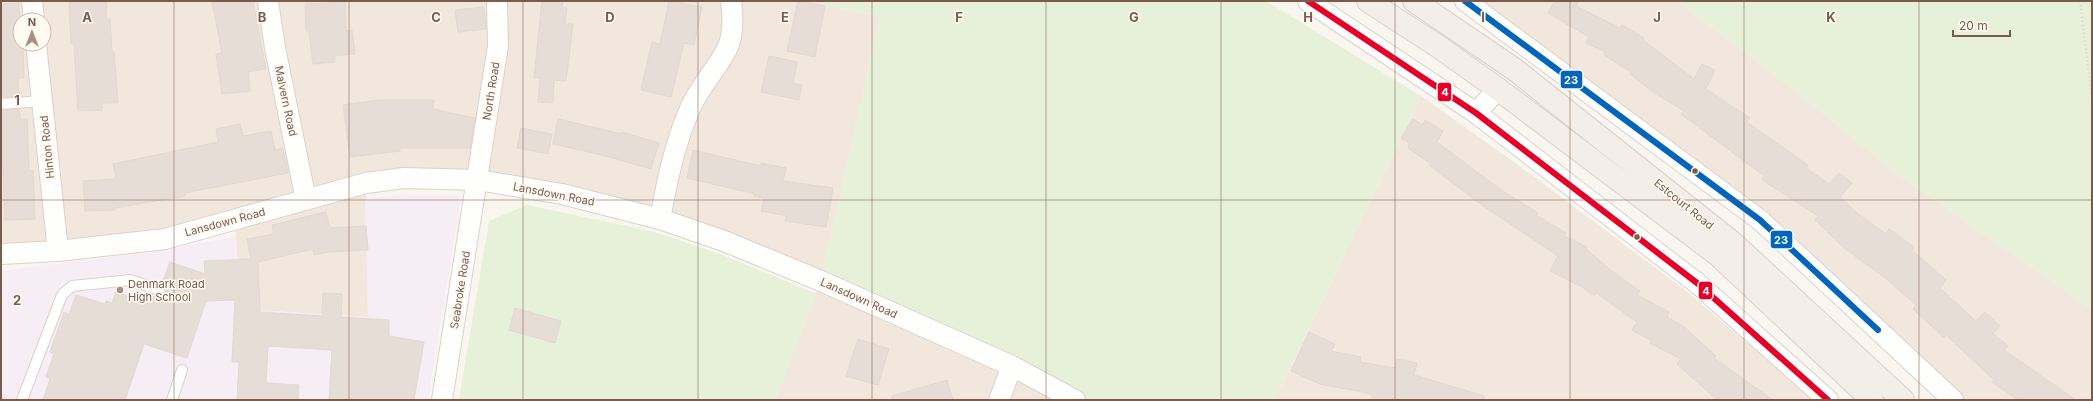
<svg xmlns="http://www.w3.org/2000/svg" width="2093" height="401" font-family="Inter,sans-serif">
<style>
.residential{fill:#f2e7dd;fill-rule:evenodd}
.education{fill:#f6edf5}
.green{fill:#e7f1da}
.building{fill:#e6ddd6;stroke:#e3d8d1}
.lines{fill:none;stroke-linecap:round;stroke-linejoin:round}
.service-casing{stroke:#dad2cd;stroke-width:12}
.minor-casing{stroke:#dad2cd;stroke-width:22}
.primary-casing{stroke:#dad1cb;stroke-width:24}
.path{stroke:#dcd4cf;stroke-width:2.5;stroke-dasharray:1 3;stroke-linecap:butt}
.service{stroke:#fefefd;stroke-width:10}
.minor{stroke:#fefefd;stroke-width:20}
.primary{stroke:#f3eee7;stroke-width:22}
.bus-1-casing{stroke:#fffaf2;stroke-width:9}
.bus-2-casing{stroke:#fffaf2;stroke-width:9}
.bus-1{stroke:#e4002b;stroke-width:6}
.bus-2{stroke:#0065bd;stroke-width:6}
.grid{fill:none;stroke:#7b5b4c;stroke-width:1;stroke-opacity:0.55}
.bus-dot{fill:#7b5b4c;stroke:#fffaf2;stroke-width:1.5}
.poi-dot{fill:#a79185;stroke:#fffaf2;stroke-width:1.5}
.labels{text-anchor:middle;stroke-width:3;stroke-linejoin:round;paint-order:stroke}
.street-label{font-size:11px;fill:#7b5b4c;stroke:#fffaf2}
.poi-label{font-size:11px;fill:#7b5b4c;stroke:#fffaf2;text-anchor:start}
.grid-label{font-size:13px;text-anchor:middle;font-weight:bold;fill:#7b5b4c;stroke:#fffaf2;stroke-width:3;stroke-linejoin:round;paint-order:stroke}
.line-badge{stroke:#fffaf2;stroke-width:1.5}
.badge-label{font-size:11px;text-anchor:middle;font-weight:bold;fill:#fff}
</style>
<rect width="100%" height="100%" fill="#f9f5ef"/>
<!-- residential -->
<g class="residential">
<path d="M1,1H824L823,4L880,17L821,281L1075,400H775L821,281L562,194L366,183L368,317L240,309L235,220L1,254ZM20,20H44V44H20Z"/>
<polygon points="1465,1 1677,1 1798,93 1897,174 2092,309 2092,400 1953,400 1760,220"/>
<polygon points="1421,96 1536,178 1690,294 1813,400 1281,400 1276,398"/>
</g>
<!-- education -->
<polygon class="education" points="402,194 461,196 428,400 1,400 1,271 165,250 236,236 240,309 368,317 365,200"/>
<!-- green -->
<g class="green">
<polygon points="824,1 1266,1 1421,96 1276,398 1281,400 1075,400 821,281 880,17 823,4"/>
<polygon points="1677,1 2092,1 2092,309 1897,174 1798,93"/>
<polygon points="527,205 655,232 720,254 817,294 775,400 459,400 489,221"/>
</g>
<!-- building -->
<g class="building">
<polygon points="69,1 107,1 106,19 110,19 112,52 114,52 118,103 102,103 102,110 78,111 74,44 71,44"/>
<polygon points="212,1 253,1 266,69 248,72 250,91 222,94 216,54 222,53"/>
<polygon points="542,1 563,1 562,7 567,8 565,24 573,24 566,81 554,80 553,103 538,102 540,78 534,78"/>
<polygon points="669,1 702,7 694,45 684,43 671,97 641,90 652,42 660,44"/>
<polygon points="798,1 825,6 815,57 787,51"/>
<polygon points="1555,1 1579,1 1576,6 1620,28 1622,25 1644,38 1643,40 1694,79 1702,64 1715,70 1706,89 1750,118 1747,122 1808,165 1806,168 1829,184 1839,173 1852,183 1840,197 1858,214 1886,234 1889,229 1914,247 1912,250 1946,280 1940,288 1976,321 1985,312 2000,326 1993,333 2008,346 2004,350 2076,400 2018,400 1992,382 1994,380 1946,335 1944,338 1913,309 1916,305 1884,277 1844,248 1815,220 1818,216 1762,180 1764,176 1681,114 1684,111 1653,92 1630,74 1631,72 1604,55 1605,52 1586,43 1589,37 1548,13"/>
<polygon points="345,2 346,31 352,30 355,54 335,56 335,62 313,64 309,31 306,31 305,4"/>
<polygon points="19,3 20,44 23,44 24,78 18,78 19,96 1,97 1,4"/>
<polygon points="484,7 486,29 458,32 455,10"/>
<polygon points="769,56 797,62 793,83 802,85 799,100 761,92"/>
<polygon points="380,100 434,100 433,109 475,118 470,148 400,148 400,151 350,157 343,105"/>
<polygon points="19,109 20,119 27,119 29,170 33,170 35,219 5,220 3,169 1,169 1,110"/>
<polygon points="558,119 622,134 622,132 659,143 651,169 602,155 553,144"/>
<polygon points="1413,119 1423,125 1425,120 1443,131 1437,142 1501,190 1538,213 1536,215 1566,233 1564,236 1587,247 1586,249 1613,272 1640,291 1637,295 1669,312 1667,317 1683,326 1716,356 1714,358 1773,400 1717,400 1677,364 1681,359 1650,343 1652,341 1632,330 1637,322 1596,293 1594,296 1582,287 1550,271 1558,256 1482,205 1430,166 1431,164 1408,148 1409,143 1401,138"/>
<polygon points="240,124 243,136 271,131 275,150 283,148 288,173 185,193 185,196 115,208 115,210 85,211 83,181 116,179 113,164 218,142 216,129"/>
<polygon points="521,128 552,134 548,154 517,148"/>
<polygon points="693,150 761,166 761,163 786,168 783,181 833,188 826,227 785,221 786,216 761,211 764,198 754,196 755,194 687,178"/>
<polygon points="326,212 330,228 366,226 368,250 327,252 314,255 313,249 258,262 260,312 322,316 323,293 342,294 341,317 389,320 389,336 424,342 414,400 329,400 332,350 268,346 266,383 299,385 298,400 237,400 239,362 232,362 235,300 206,301 187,358 144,344 125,400 43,400 50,379 46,377 54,354 50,352 64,312 69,314 76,295 105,304 106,301 112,303 116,292 140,300 143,293 158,298 165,292 162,284 170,262 205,274 204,261 251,259 247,239 274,234 272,225"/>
<polygon points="515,308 561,321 555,343 509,330"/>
<polygon points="1309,332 1335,344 1331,351 1361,357 1360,362 1395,368 1397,359 1417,363 1414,375 1484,396 1484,400 1387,400 1372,397 1372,394 1320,384 1291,371"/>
<polygon points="858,339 889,349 878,385 846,376"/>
<polygon points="947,380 953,400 892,400 892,396"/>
</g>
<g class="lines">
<defs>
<g id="service">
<polyline points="1,104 42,101"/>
<polyline points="22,400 62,295 72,286 131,280 159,290"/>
<polyline points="172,400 182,370"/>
</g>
<g id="minor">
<polyline points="32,1 34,20"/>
<polyline points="268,1 275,48 306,200"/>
<polyline points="1308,1 1476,113 1697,283 1828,400"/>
<polyline points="1465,1 1760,220 1953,400"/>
<polyline points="36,44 58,251"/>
<polyline points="1476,113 1498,89"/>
<path d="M660,219C667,182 674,146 689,111C698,88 717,69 727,49C734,35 733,16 731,1"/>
<polyline points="1,254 58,251 165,239 366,183 404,178 478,180 562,194 660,219 724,241 821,281 1012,366 1075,400"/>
<polyline points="442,400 498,46 497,1"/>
<polyline points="999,400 1012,366"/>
</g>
<g id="primary">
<polyline points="1368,1 1439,47 1498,89 1718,255 1872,400"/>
<polyline points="1414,1 1514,69 1733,243 1903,400"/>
</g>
</defs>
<!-- service casing -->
<use href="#service" class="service-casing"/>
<!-- minor casing -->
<use href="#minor" class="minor-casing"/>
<!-- primary casing -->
<use href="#primary" class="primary-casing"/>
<!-- path -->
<polyline class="path" points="2080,1 2092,98"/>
<!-- service -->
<use href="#service" class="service"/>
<!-- minor -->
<use href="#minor" class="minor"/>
<!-- primary -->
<use href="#primary" class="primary"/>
<defs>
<polyline id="bus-1" points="1308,1 1476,113 1697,283 1828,400"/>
<polyline id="bus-2" points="1465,1 1760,220 1878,330"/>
</defs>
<!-- bus-1 casing -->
<use href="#bus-1" class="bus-1-casing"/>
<!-- bus-2 casing -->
<use href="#bus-2" class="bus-2-casing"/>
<!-- bus-1 -->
<use href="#bus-1" class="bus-1"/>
<!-- bus-2 -->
<use href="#bus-2" class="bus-2"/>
</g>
<!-- grid -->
<path class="grid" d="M174,1V400M349,1V400M523,1V400M698,1V400M872,1V400M1046,1V400M1221,1V400M1395,1V400M1570,1V400M1744,1V400M1919,1V400M1,200H2092"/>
<!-- markers -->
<g class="bus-dot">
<circle cx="1695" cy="171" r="3.5"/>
<circle cx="1637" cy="237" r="3.5"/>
</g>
<circle class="poi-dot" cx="120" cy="290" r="4"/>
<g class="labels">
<!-- street labels -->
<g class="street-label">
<text transform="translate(491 91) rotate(-81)" y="4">North Road</text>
<text transform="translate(286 101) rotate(78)" y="4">Malvern Road</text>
<text transform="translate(47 147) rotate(-96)" y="4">Hinton Road</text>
<text transform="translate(554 194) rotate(11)" y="4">Lansdown Road</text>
<text transform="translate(1684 204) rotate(39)" y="4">Estcourt Road</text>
<text transform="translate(225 222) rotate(-15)" y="4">Lansdown Road</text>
<text transform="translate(460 290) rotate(-81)" y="4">Seabroke Road</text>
<text transform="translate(859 298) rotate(24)" y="4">Lansdown Road</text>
</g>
<!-- poi labels -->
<g class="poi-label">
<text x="128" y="288">Denmark Road<tspan x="128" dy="13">High School</tspan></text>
</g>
</g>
<g class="grid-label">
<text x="87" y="22">A</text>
<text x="262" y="22">B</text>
<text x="436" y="22">C</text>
<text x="610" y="22">D</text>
<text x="785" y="22">E</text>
<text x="959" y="22">F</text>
<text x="1134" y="22">G</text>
<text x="1308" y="22">H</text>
<text x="1483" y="22">I</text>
<text x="1657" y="22">J</text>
<text x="1831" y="22">K</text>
<text x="17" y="105">1</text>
<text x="17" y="305">2</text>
</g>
<g class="line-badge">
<rect x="1560" y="70" width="23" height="19" rx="4" fill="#0065bd"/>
<rect x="1437" y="82" width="15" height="20" rx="4" fill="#e4002b"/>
<rect x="1770" y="230" width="23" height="19" rx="4" fill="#0065bd"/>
<rect x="1698" y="281" width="15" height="19" rx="4" fill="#e4002b"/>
</g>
<g class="badge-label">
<text x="1571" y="84">23</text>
<text x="1445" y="96">4</text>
<text x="1781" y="244">23</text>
<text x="1706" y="295">4</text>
</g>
<!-- border -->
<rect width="2093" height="401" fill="none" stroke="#7b5b4c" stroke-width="4"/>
<!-- north arrow -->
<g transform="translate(32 32)"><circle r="19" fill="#fffaf2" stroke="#cabab0"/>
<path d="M0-3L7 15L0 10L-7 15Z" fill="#a79185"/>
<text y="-6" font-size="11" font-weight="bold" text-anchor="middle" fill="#7b5b4c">N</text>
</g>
<!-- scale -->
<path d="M1953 30v6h57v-6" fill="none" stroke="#7b5b4c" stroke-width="2"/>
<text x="1959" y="30" font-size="12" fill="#7b5b4c" stroke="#fffaf2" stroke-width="3" paint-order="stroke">20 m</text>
</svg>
